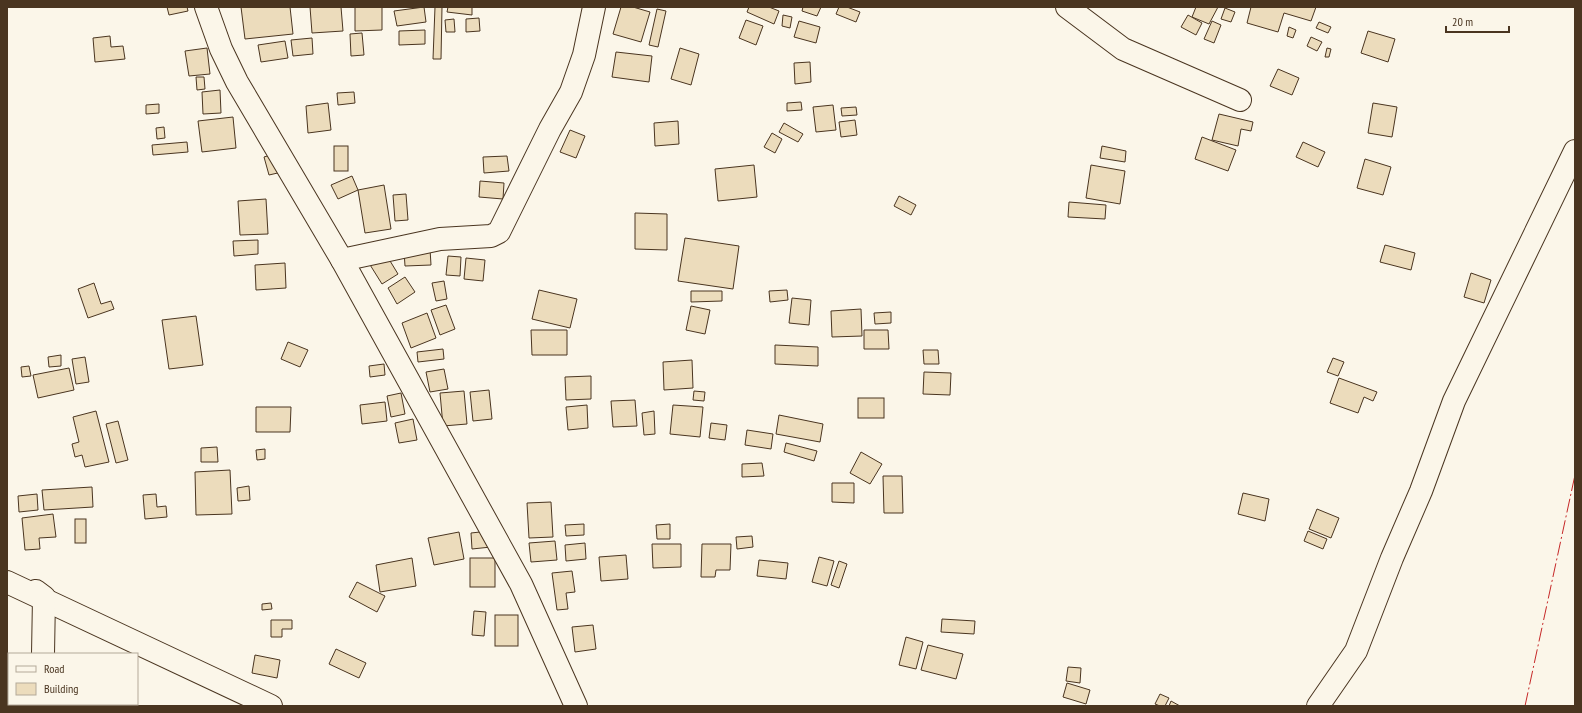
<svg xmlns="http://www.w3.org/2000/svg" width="1582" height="713" font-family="'PT Sans Narrow',sans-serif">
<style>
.building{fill:#ecdcbc;stroke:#4a3520}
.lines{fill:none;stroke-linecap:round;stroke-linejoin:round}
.minor-casing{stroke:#4a3520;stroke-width:24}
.minor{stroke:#fbf6e9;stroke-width:22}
.power{stroke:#c62828;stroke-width:1;stroke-dasharray:14 3 2 3;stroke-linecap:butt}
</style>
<rect width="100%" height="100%" fill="#fbf6e9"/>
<!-- building -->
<g class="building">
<polygon points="167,7 187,7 188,11 169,15"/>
<polygon points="241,7 290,7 293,34 245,39"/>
<polygon points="310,7 341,7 343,31 312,33"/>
<polygon points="355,7 382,7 382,30 355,31"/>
<polygon points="424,7 426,22 397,26 394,11"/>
<polygon points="435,7 442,7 441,59 433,59"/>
<polygon points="448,7 472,7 472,15 447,12"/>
<polygon points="621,7 633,7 650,12 641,42 613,34"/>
<polygon points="749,7 769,7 779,11 774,24 747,12"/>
<polygon points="803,7 821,7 817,16 802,11"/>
<polygon points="839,7 847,7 860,12 856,22 836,14"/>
<polygon points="1196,7 1218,7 1209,24 1192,17"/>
<polygon points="1251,7 1316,7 1311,21 1284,13 1278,32 1247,23"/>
<polygon points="1225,8 1235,12 1231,22 1221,19"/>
<polygon points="657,9 666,11 658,47 649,45"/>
<polygon points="783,15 792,17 790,28 782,26"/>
<polygon points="1188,15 1202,23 1196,35 1181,27"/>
<polygon points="479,18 480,31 466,32 466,19"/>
<polygon points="454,19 455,32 446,32 445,20"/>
<polygon points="746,20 763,26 756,45 739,38"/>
<polygon points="799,21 820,27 816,43 794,37"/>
<polygon points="1212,21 1221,25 1214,43 1204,39"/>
<polygon points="1319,22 1331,27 1328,33 1316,28"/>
<polygon points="1289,27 1296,30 1293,38 1287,36"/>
<polygon points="425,30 425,44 399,45 399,31"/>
<polygon points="1368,31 1395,39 1388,62 1361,53"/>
<polygon points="362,33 364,55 351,56 350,34"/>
<polygon points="110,36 111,47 123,46 125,59 95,62 93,38"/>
<polygon points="1311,37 1322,42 1317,51 1307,46"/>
<polygon points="312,38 313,54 293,56 291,40"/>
<polygon points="285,41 288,58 261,62 258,45"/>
<polygon points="207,48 210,74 189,76 185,51"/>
<polygon points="680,48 699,54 691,85 671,79"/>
<polygon points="1327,48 1331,49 1329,57 1325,57"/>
<polygon points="616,52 652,56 649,82 612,77"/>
<polygon points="810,62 811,82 795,84 794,63"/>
<polygon points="1278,69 1299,78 1292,95 1270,86"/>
<polygon points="196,77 204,77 205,89 197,90"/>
<polygon points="220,90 221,113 203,114 202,92"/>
<polygon points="354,92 355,103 338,105 337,93"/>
<polygon points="801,102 802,110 787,111 787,103"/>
<polygon points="328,103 331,130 308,133 306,106"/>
<polygon points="1373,103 1397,107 1392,137 1368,133"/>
<polygon points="159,104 159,113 146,114 146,105"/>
<polygon points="833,105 836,130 816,132 813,107"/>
<polygon points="856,107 857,115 842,116 841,108"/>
<polygon points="1219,114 1253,122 1251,131 1241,129 1238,146 1212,140"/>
<polygon points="233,117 236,148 202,152 198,121"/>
<polygon points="855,120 857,135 841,137 839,122"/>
<polygon points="678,121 679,144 655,146 654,123"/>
<polygon points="784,123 803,134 798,142 779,132"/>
<polygon points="164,127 165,138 157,139 156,128"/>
<polygon points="570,130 585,136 576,158 560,152"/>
<polygon points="772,133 782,139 775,153 764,147"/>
<polygon points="1202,137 1236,150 1228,171 1195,159"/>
<polygon points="187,142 188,152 153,155 152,145"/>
<polygon points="1303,142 1325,152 1318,167 1296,157"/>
<rect x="334" y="146" width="14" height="25"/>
<polygon points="1102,146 1126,151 1125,162 1100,158"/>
<polygon points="277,153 282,172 269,175 264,157"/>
<polygon points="507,156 509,171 484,173 483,157"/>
<polygon points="1365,159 1391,167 1383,195 1357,188"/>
<polygon points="754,165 757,197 718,201 715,169"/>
<polygon points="1091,165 1125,171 1120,204 1086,198"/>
<polygon points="352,176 358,190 338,199 331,185"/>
<polygon points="480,181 504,183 503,199 479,197"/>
<polygon points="384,185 391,229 365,233 358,190"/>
<polygon points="406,194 408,220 395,221 393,195"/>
<polygon points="899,196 916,205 911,215 894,206"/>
<polygon points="266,199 268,234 240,235 238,201"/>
<polygon points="1069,202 1106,205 1105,219 1068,217"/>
<polygon points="635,213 667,214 667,250 635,249"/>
<polygon points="685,238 739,246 733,289 678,281"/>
<polygon points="258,240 258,254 234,256 233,241"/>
<polygon points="1385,245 1415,253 1411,270 1380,262"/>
<polygon points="430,249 431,265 405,266 404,251"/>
<polygon points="384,251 398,274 382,284 367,260"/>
<polygon points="448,256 461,257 460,276 446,275"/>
<polygon points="466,258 485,260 483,281 464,279"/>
<polygon points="285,263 286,288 256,290 255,265"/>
<polygon points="1471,273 1491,280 1484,303 1464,297"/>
<polygon points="405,277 415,292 397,304 388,288"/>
<polygon points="444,281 447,299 436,301 432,283"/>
<polygon points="94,283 101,304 111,301 114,309 88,318 78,289"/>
<polygon points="539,290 577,299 570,328 532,319"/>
<polygon points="787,290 788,300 770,302 769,291"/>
<polygon points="691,291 722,291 722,301 691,302"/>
<polygon points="792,298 811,300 809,325 789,323"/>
<polygon points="446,305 455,329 440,335 431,310"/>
<polygon points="691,306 710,310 705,334 686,330"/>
<polygon points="861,309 862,336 832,337 831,311"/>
<polygon points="891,312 891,323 875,324 874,313"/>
<polygon points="427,313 436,338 411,348 402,323"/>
<polygon points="196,316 203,365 169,369 162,320"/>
<polygon points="531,330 567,330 567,355 532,355"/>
<polygon points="864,330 888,330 889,349 864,349"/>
<polygon points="288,342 308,350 300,367 281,359"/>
<polygon points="775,345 818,347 818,366 775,364"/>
<polygon points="443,349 444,359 418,362 417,352"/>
<polygon points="923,350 938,350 939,364 924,364"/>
<polygon points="61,355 61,366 49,367 48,357"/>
<polygon points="85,357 89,382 76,384 72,359"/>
<polygon points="1333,358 1344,362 1338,376 1327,372"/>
<polygon points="692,360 693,388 664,390 663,362"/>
<polygon points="384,364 385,375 370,377 369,366"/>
<polygon points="29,366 31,376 22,377 21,367"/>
<polygon points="69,368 74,390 38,398 33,375"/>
<polygon points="444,369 448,389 430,392 426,372"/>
<polygon points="924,372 951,373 950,395 923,394"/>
<polygon points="591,376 591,399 566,400 565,377"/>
<polygon points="1339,378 1377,392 1373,401 1364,397 1358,413 1330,403"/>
<polygon points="489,390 492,419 473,421 470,392"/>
<polygon points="464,391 467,424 443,426 440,393"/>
<polygon points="694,391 705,392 704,401 693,400"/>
<polygon points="401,393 405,414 391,417 387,396"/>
<rect x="858" y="398" width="26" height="20"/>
<polygon points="635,400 637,426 613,427 611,401"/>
<polygon points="385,402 387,421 362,424 360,405"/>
<polygon points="587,405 588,428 568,430 566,407"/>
<polygon points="673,405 703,407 700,437 670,434"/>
<polygon points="256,407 291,407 290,432 256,432"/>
<polygon points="96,411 109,462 85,467 82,455 75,457 72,444 79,442 73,417"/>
<polygon points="654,411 655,434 644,435 642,413"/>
<polygon points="779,415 823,424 820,442 776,434"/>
<polygon points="413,419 417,440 399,443 395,423"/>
<polygon points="118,421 128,460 116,463 106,424"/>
<polygon points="711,423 727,425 725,440 709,438"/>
<polygon points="747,430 773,434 771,449 745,445"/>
<polygon points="786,443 817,451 814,461 784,452"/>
<polygon points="217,447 218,462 201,462 201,448"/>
<polygon points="265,449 265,459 257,460 256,450"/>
<polygon points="861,452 882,464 870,484 850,473"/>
<polygon points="762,463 764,476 742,477 742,464"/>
<polygon points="230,470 232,514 196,515 195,472"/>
<polygon points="883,476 902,476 903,513 884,513"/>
<polygon points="832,483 854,483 854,503 832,502"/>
<polygon points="249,486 250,500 238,501 237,488"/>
<polygon points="92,487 93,507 44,510 42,490"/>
<polygon points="1243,493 1269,499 1265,521 1238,514"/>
<polygon points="37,494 38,510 19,512 18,496"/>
<polygon points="156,494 157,507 166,506 167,517 145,519 143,495"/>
<polygon points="551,502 553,537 529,538 527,503"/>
<polygon points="1317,509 1339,518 1331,538 1309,529"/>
<polygon points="53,514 56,537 39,538 40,549 25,550 22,518"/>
<rect x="75" y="519" width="11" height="24"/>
<polygon points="584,524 584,535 566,536 565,525"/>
<polygon points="670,524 670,539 657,539 656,525"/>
<polygon points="489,531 491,547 472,549 471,533"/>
<polygon points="1308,531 1327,539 1323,549 1304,541"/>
<polygon points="459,532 464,559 434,565 428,538"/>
<polygon points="752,536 753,547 737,549 736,537"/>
<polygon points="555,541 557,560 531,562 529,543"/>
<polygon points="585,543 586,559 566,561 565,545"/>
<polygon points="652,544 681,544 681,567 653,568"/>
<polygon points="702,544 731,544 730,570 716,570 715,577 701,577"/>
<polygon points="626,555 628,579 601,581 599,557"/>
<polygon points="819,557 834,561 827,586 812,582"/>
<polygon points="412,558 416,586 380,592 376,565"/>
<rect x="470" y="558" width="25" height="29"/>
<polygon points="759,560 788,563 786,579 757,576"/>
<polygon points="839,561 847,564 839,588 831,585"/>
<polygon points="572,571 575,592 566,593 568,609 557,610 552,573"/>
<polygon points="357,582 385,596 377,612 349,597"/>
<polygon points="271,603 272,609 262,610 262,604"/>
<polygon points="474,611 486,612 484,636 472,635"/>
<rect x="495" y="615" width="23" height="31"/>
<polygon points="942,619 975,621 974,634 941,632"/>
<polygon points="271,620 292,620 292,629 282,629 282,637 271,637"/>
<polygon points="593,625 596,649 575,652 572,627"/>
<polygon points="906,637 923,642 916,669 899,665"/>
<polygon points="928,645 963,654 956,679 921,670"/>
<polygon points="336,649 366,663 359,678 329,664"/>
<polygon points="255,655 280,660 277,678 252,673"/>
<polygon points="1068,667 1081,668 1080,683 1066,681"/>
<polygon points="1067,683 1090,690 1086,704 1063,697"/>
<polygon points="1160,694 1169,698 1165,706 1160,706 1155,704"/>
<polygon points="1171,701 1180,706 1169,706"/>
</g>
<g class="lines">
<defs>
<g id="minor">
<polyline points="206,7 221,49 237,82 342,260 521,584 576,706"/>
<polyline points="1067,7 1123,49 1240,100"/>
<polyline points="342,260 440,239 491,236 499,232 550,129 571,92 584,55 594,7"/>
<polyline points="7,582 271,706"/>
<polyline points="36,591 44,597 43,654"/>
<polyline points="35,706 36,704"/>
<polyline points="1318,706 1356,651 1392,558 1421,491 1454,401 1575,151"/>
</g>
</defs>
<!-- minor casing -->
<use href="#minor" class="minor-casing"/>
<!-- minor -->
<use href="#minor" class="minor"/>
<!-- power -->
<polyline class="power" points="1525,706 1575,475"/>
</g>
<!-- border -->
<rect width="1582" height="713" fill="none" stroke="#4a3520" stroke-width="16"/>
<!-- legend -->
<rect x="8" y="653" width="130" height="52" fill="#fbf6e9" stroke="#b4a999"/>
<rect x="16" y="666" width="20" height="6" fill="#fbf6e9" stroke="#b4a999"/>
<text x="44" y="673" font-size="12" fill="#4a3520">Road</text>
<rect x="16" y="683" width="20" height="12" fill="#ecdcbc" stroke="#b4a999"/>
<text x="44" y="693" font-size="12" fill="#4a3520">Building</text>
<!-- scale -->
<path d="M1446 26v6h63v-6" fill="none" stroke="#4a3520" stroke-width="2"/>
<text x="1452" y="26" font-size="12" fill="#4a3520" stroke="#fbf6e9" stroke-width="3" paint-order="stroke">20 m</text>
</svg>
